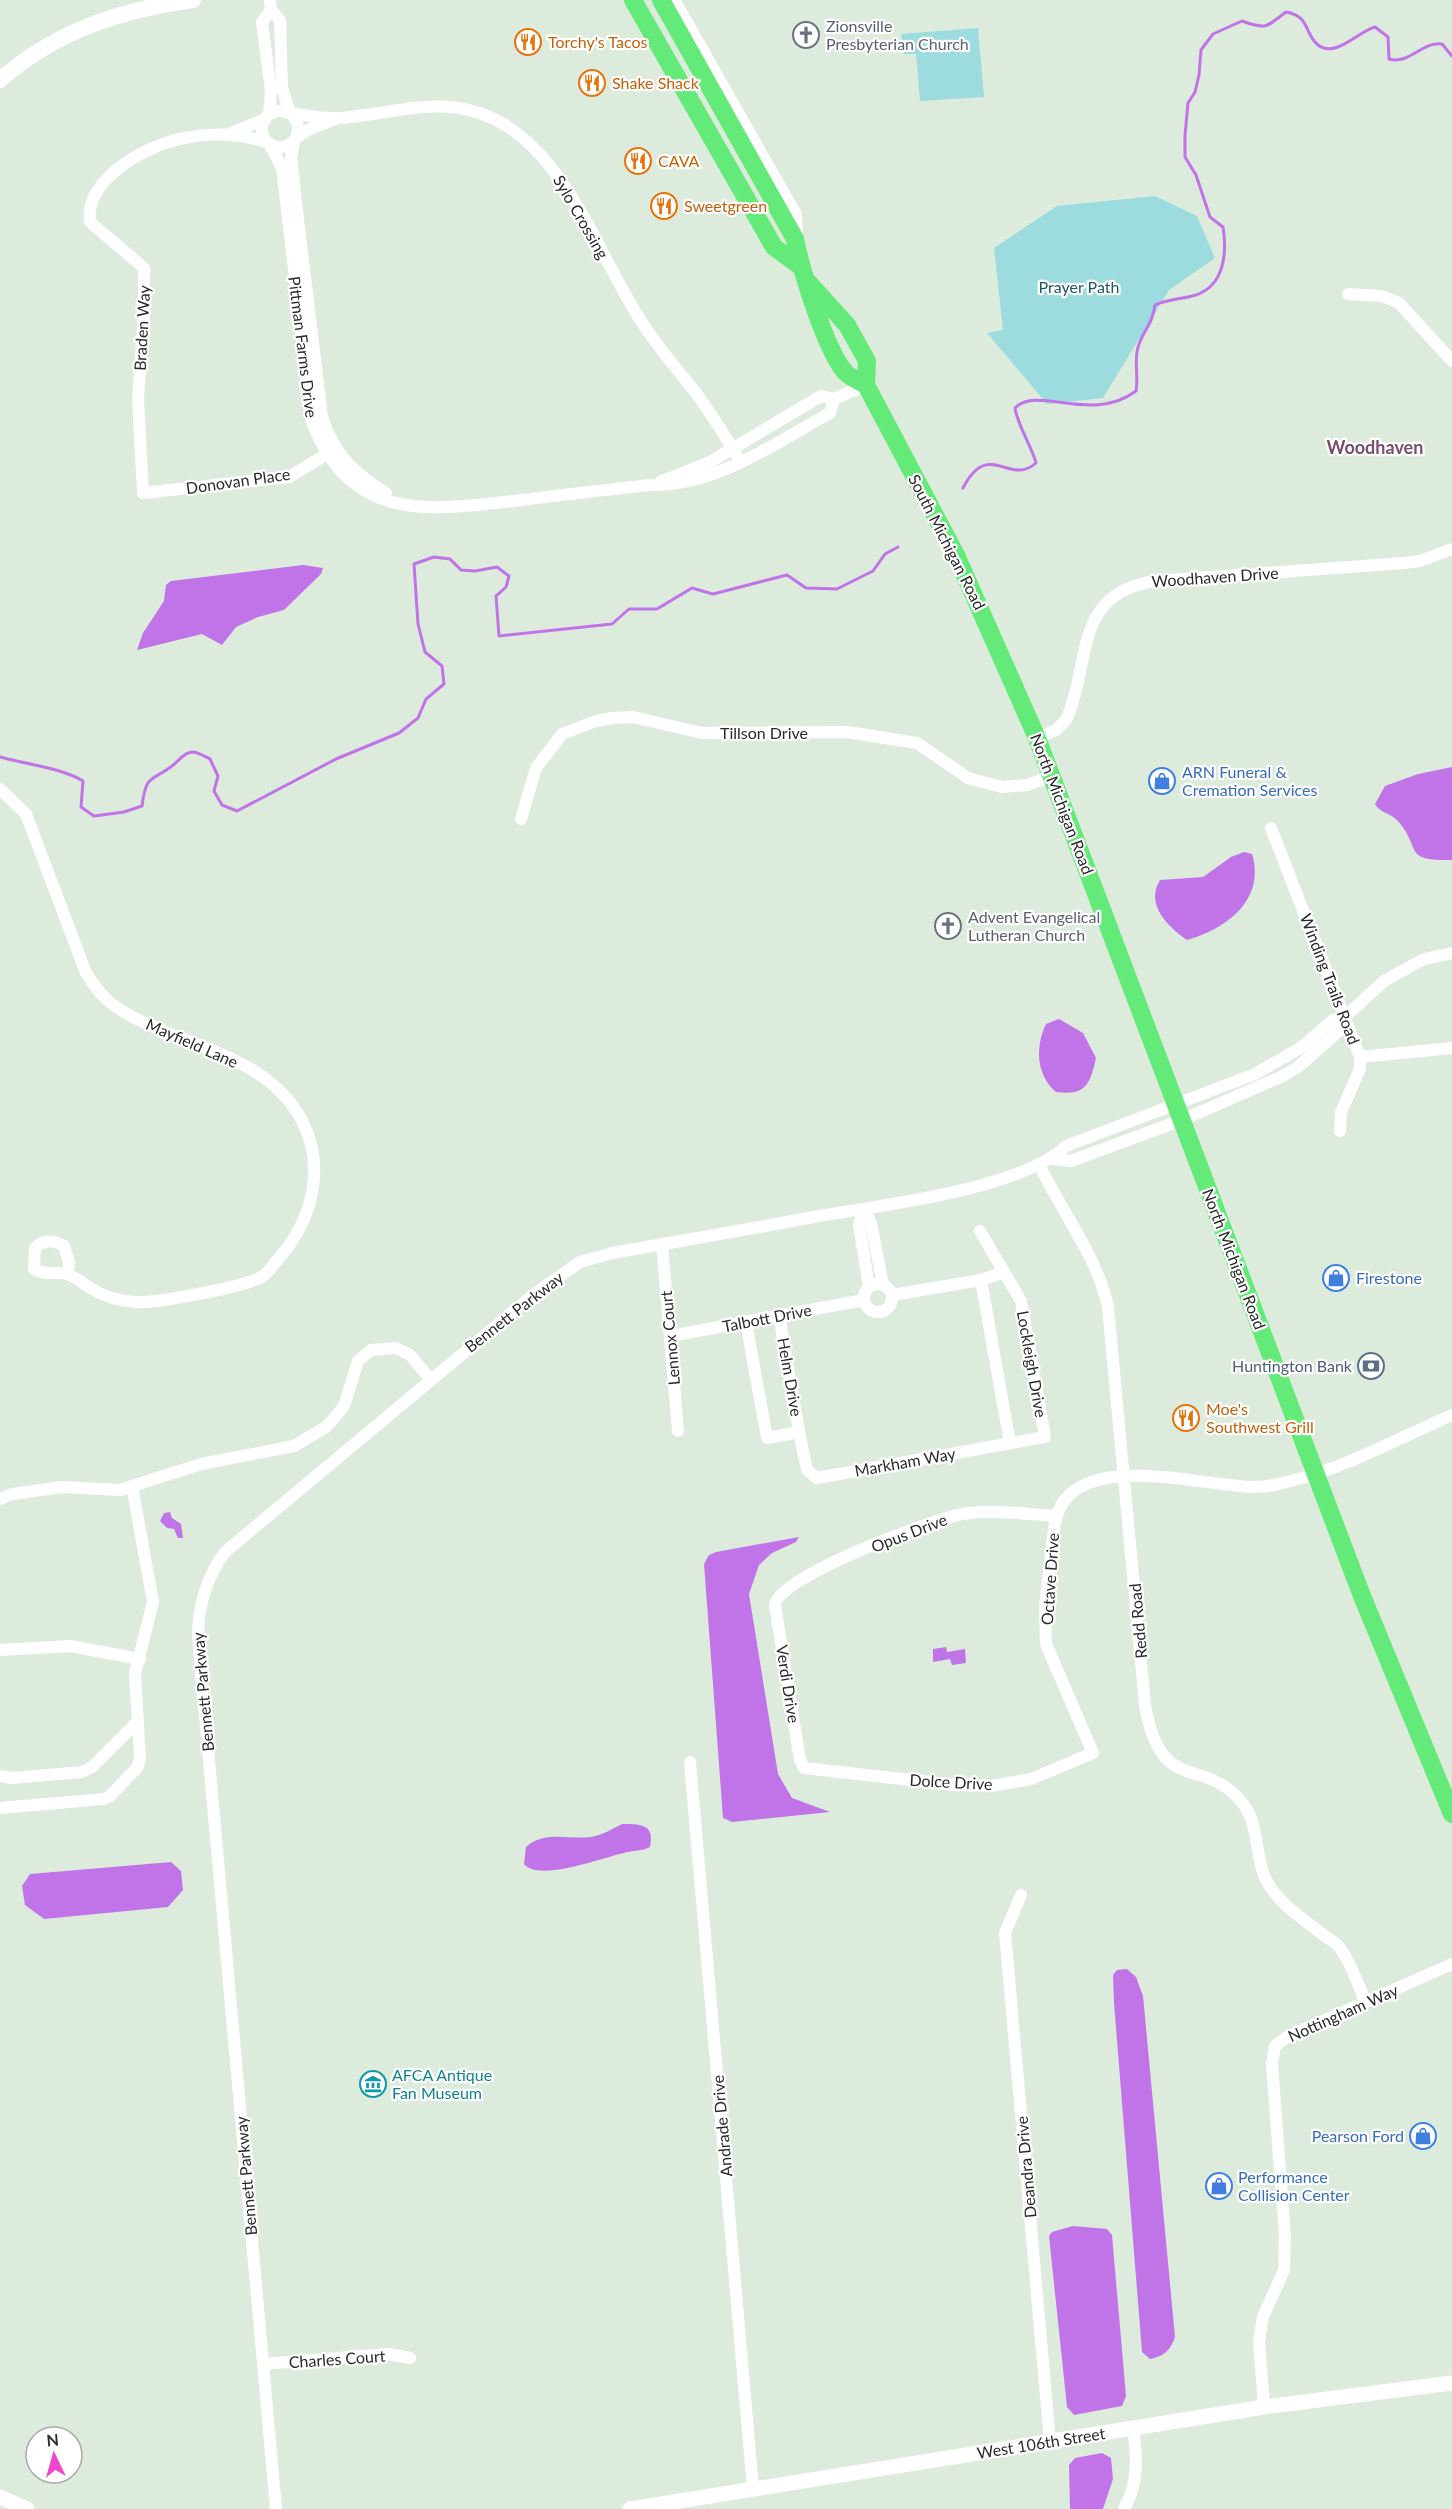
<svg xmlns="http://www.w3.org/2000/svg" width="1452" height="2509" font-family="Lato,sans-serif">
<style>
.green{fill:#9cdcdf}
.water{fill:#c074e8}
.lines{fill:none;stroke-linecap:round;stroke-linejoin:round}
.stream{stroke:#c074e8;stroke-width:3}
.minor{stroke:#fff;stroke-width:12}
.tertiary{stroke:#fff;stroke-width:15}
.secondary{stroke:#fff;stroke-width:16}
.primary{stroke:#63ea78;stroke-width:18}
.labels{text-anchor:middle;stroke-width:4.5;stroke-linejoin:round;paint-order:stroke}
.worship-label{font-size:16px;fill:#5b616d;stroke:#fff;text-anchor:start}
.food-label{font-size:16px;fill:#c56008;stroke:#fff;text-anchor:start}
.street-label{font-size:16px;fill:#2a2a2a;stroke:#fff}
.park-label{font-size:16px;fill:#1d5763;stroke:#fff}
.shop-label{font-size:16px;fill:#366cbe;stroke:#fff;text-anchor:start}
.service-label{font-size:16px;fill:#4e5e75;stroke:#fff;text-anchor:end}
.culture-label{font-size:16px;fill:#0d838f;stroke:#fff;text-anchor:start}
.neighbourhood-label{font-size:18px;font-weight:bold;fill:#784d6f;stroke:#fff}
</style>
<rect width="100%" height="100%" fill="#ddebdd"/>
<!-- green -->
<g class="green">
<polygon points="978,28 984,97 920,101 916,54 904,54 901,34"/>
<polygon points="1155,196 1197,216 1215,258 1169,290 1103,398 1047,404 987,333 1003,330 994,248 1057,206"/>
</g>
<!-- water -->
<g class="water">
<polygon points="303,565 323,568 321,574 284,610 258,617 236,627 222,645 202,634 137,650 143,633 164,601 166,585 171,581"/>
<path d="M1452,767V860C1401,861 1423,849 1397,820C1390,813 1380,813 1375,804L1385,786L1418,774Z"/>
<path d="M1244,852L1252,854C1266,900 1226,929 1187,940C1167,926 1145,904 1160,880L1203,877L1231,857Z"/>
<path d="M1059,1019L1083,1033L1096,1058C1090,1084 1086,1096 1056,1092C1036,1075 1035,1047 1046,1024Z"/>
<polygon points="170,1512 172,1518 181,1524 183,1538 178,1538 174,1529 167,1528 160,1521 164,1513"/>
<polygon points="799,1537 796,1542 772,1553 759,1565 749,1594 778,1774 792,1798 830,1812 732,1822 723,1818 704,1564 709,1555 716,1552"/>
<polygon points="946,1647 947,1652 965,1649 966,1663 952,1665 950,1659 933,1662 933,1649"/>
<path d="M622,1824C641,1824 655,1824 650,1847C643,1851 636,1850 628,1852C606,1856 540,1883 524,1864L526,1847C545,1830 568,1840 591,1837C603,1835 612,1829 622,1824Z"/>
<polygon points="171,1862 181,1871 183,1890 168,1907 44,1919 25,1905 22,1886 30,1874"/>
<path d="M1127,1969L1136,1977L1143,1996L1175,2337C1170,2351 1164,2356 1150,2359L1142,2352L1114,2003L1113,1975L1117,1970Z"/>
<polygon points="1073,2226 1107,2229 1112,2235 1126,2396 1122,2406 1074,2415 1067,2407 1049,2236 1052,2232"/>
<polygon points="1102,2453 1111,2458 1113,2479 1103,2509 1070,2509 1069,2465 1075,2458"/>
</g>
<g class="lines">
<!-- stream -->
<g class="stream">
<path d="M963,488C989,438 1009,487 1036,463C1031,445 1017,424 1015,408C1038,385 1092,424 1136,391C1139,374 1133,360 1139,344C1145,328 1152,325 1155,305C1169,299 1183,299 1196,295C1225,285 1227,252 1223,227L1210,217L1196,175L1185,157V135L1188,103L1195,92L1199,75L1201,50L1213,34L1242,21C1267,30 1266,27 1286,12C1310,16 1304,33 1318,45C1336,59 1360,30 1375,27L1388,37L1389,59C1410,65 1422,41 1442,44L1452,56"/>
<path d="M0,757C25,764 62,768 83,781L81,807L94,816L124,812L142,806C146,774 151,782 172,766C179,761 183,753 192,752C198,752 204,756 210,759L218,776L214,791L222,805L237,811L336,759L399,733L418,718L426,699L444,684L442,666L425,652L418,624L414,564L434,557L450,559L461,570L475,571L497,567L509,576L506,587L496,596L499,636L612,624L629,609H657L692,588L713,594L787,575L806,588L837,589L873,571L885,554L898,547"/>
</g>
<!-- minor -->
<g class="minor">
<path d="M270,0L271,10L280,20L282,88L290,113C306,115 324,119 340,118C385,115 431,98 476,112C562,137 597,255 643,324C659,349 678,370 696,393C712,415 727,439 741,462"/>
<circle cx="280" cy="129" r="18"/>
<polyline points="269,114 271,92 262,22 271,10"/>
<polyline points="231,133 263,120"/>
<polyline points="297,137 310,129 336,119"/>
<path d="M267,142C214,126 158,136 115,171C100,184 87,201 90,222L144,268V312L138,399L143,493L289,477L327,454"/>
<path d="M294,142L291,157L297,211L322,417C333,452 354,474 386,493"/>
<path d="M270,145L282,168L312,422C351,522 425,511 514,501C559,495 605,490 650,485C717,486 773,444 830,413L834,399"/>
<polyline points="1348,294 1382,296 1399,303 1452,361"/>
<polyline points="660,482 710,462 821,396 834,399 866,385"/>
<path d="M1037,738L1056,730L1066,720C1092,664 1071,593 1156,581L1404,563L1420,561L1452,549"/>
<path d="M0,789L26,814L86,973C93,984 101,996 112,1004C171,1047 260,1048 300,1117C327,1165 313,1220 278,1259C274,1264 269,1272 263,1276C249,1286 154,1304 135,1302C120,1301 105,1297 92,1289C85,1285 77,1278 69,1275C58,1270 48,1277 34,1269L35,1248C44,1239 53,1240 64,1246L69,1262L68,1274"/>
<polyline points="521,819 536,768 562,734 596,721 613,718 633,717 702,733 847,732 917,743 968,778 1002,787 1028,785 1051,776"/>
<polyline points="1271,828 1360,1057 1360,1069 1341,1112 1340,1131"/>
<polyline points="1360,1057 1452,1048"/>
<polyline points="1053,1159 1071,1161 1182,1120 1283,1076 1299,1066 1339,1031 1346,1016 1384,981 1424,959 1452,953"/>
<path d="M1039,1164C1061,1212 1097,1255 1108,1307L1145,1705C1161,1799 1205,1753 1244,1805C1259,1826 1255,1857 1266,1880C1278,1903 1302,1918 1322,1934C1327,1938 1336,1942 1340,1948C1351,1963 1358,1985 1366,2002"/>
<polyline points="863,1209 859,1225 869,1287"/>
<polyline points="863,1209 871,1223 883,1285"/>
<polyline points="662,1244 678,1431"/>
<polyline points="981,1280 1010,1443"/>
<circle cx="878" cy="1298" r="14"/>
<polyline points="892,1295 981,1280 1004,1272"/>
<polyline points="746,1322 767,1438 799,1432 779,1315"/>
<polyline points="670,1336 864,1300"/>
<polyline points="799,1432 807,1470 817,1478 1045,1437 1021,1301 980,1231"/>
<polyline points="0,1499 12,1494 62,1487 120,1490 201,1464 294,1446 326,1427 336,1416 344,1406 358,1361 371,1350 396,1348 410,1355 431,1380"/>
<path d="M1055,1516C1025,1514 993,1509 963,1514C932,1519 778,1577 775,1605L800,1760L804,1768L955,1785L991,1786L1031,1779L1093,1753L1046,1644L1045,1606L1054,1529C1063,1443 1202,1487 1255,1487C1267,1487 1280,1484 1291,1481C1347,1467 1399,1438 1452,1415"/>
<polyline points="0,1650 70,1646 140,1659"/>
<polyline points="690,1762 753,2489"/>
<polyline points="0,1776 12,1778 82,1772 92,1767 138,1721"/>
<polyline points="0,1808 104,1799 110,1796 137,1768 140,1759 135,1674 153,1602 132,1486"/>
<polyline points="1021,1895 1005,1933 1050,2442"/>
<polyline points="263,2364 388,2354 410,2358"/>
<polyline points="1264,2407 1259,2341 1263,2317 1284,2270 1285,2237 1272,2064 1275,2046 1287,2037 1452,1964"/>
<path d="M276,2509L198,1637C198,1605 206,1578 225,1552L533,1295L580,1262L612,1253C681,1241 750,1229 819,1216C883,1205 1021,1189 1066,1146L1255,1074L1302,1047L1333,1020H1342"/>
<path d="M1124,2509C1139,2483 1137,2456 1133,2428"/>
</g>
<!-- tertiary -->
<g class="tertiary">
<polyline points="0,2497 27,2509"/>
<polyline points="630,2509 1264,2407 1452,2383"/>
</g>
<!-- secondary -->
<g class="secondary">
<polyline points="672,0 794,215 795,239"/>
<path d="M0,80C56,31 120,10 193,0"/>
</g>
<!-- primary -->
<g class="primary">
<polyline points="633,0 774,247 800,266"/>
<path d="M661,0L795,239C801,269 826,352 846,373C851,378 860,381 866,385"/>
<polyline points="808,282 847,325 867,361 866,385 956,555 1037,738 1362,1596 1452,1814"/>
</g>
</g>
<!-- icons -->
<defs>
<symbol id="church-ring" viewBox="-11 -11 22 22"><circle r="9.5" fill="#fff" stroke="#6b7280" stroke-width="1.5"/><path d="M-1.2-6h2.4v3.5h3.3v2.4h-3.3V6h-2.4V-.1h-3.3v-2.4h3.3Z" fill="#6b7280"/></symbol>
<symbol id="restaurant-ring" viewBox="-11 -11 22 22"><circle r="9.5" fill="#fff" stroke="#e8710a" stroke-width="1.5"/><path d="M-5-6h1v4h1v-4h1v4h1v-4h1v5L-1.5 .5V6h-2V.5L-5-1ZM5-6V6H3V1.5H1.5Q1.5-4 5-6Z" fill="#e8710a"/></symbol>
<symbol id="shop-ring" viewBox="-11 -11 22 22"><circle r="9.5" fill="#fff" stroke="#3f7fe0" stroke-width="1.5"/><path d="M-5-2.5h2.3a2.7 3.5 0 0 1 5.4 0H5L5.5 6h-11ZM-1.5-2.5h3a1.5 2.3 0 0 0-3 0Z" fill="#3f7fe0"/></symbol>
<symbol id="bank-ring" viewBox="-11 -11 22 22"><circle r="9.5" fill="#fff" stroke="#5c6f8a" stroke-width="1.5"/><path d="M-6-4H6V4H-6ZM0-2.3a2.3 2.3 0 1 0 0 4.6a2.3 2.3 0 1 0 0-4.6Z" fill="#5c6f8a"/></symbol>
<symbol id="museum-ring" viewBox="-11 -11 22 22"><circle r="9.5" fill="#fff" stroke="#0f9aa8" stroke-width="1.5"/><path d="M0-6L6-3V-2H-6V-3ZM-5-1h2V3h-2ZM-1-1h2V3h-2ZM3-1h2V3H3ZM-6 4H6V6H-6Z" fill="#0f9aa8"/></symbol>
</defs>
<g fill-rule="evenodd">
<use href="#church-ring" x="791" y="20" width="30" height="30"/>
<use href="#restaurant-ring" x="513" y="27" width="30" height="30"/>
<use href="#restaurant-ring" x="577" y="68" width="30" height="30"/>
<use href="#restaurant-ring" x="623" y="146" width="30" height="30"/>
<use href="#restaurant-ring" x="649" y="191" width="30" height="30"/>
<use href="#shop-ring" x="1147" y="766" width="30" height="30"/>
<use href="#church-ring" x="933" y="911" width="30" height="30"/>
<use href="#shop-ring" x="1321" y="1263" width="30" height="30"/>
<use href="#bank-ring" x="1356" y="1351" width="30" height="30"/>
<use href="#restaurant-ring" x="1171" y="1403" width="30" height="30"/>
<use href="#museum-ring" x="358" y="2069" width="30" height="30"/>
<use href="#shop-ring" x="1408" y="2121" width="30" height="30"/>
<use href="#shop-ring" x="1204" y="2171" width="30" height="30"/>
</g>
<g class="labels">
<!-- worship labels -->
<g class="worship-label">
<text x="826" y="32">Zionsville<tspan x="826" dy="18">Presbyterian Church</tspan></text>
<text x="968" y="923">Advent Evangelical<tspan x="968" dy="18">Lutheran Church</tspan></text>
</g>
<!-- food labels -->
<g class="food-label">
<text x="548" y="48">Torchy's Tacos</text>
<text x="612" y="89">Shake Shack</text>
<text x="658" y="167">CAVA</text>
<text x="684" y="212">Sweetgreen</text>
<text x="1206" y="1415">Moe's<tspan x="1206" dy="18">Southwest Grill</tspan></text>
</g>
<!-- street labels -->
<g class="street-label">
<text transform="translate(581 217) rotate(60)" y="6">Sylo Crossing</text>
<text transform="translate(142 328) rotate(-87)" y="6">Braden Way</text>
<text transform="translate(303 347) rotate(83)" y="6">Pittman Farms Drive</text>
<text transform="translate(238 481) rotate(-8)" y="6">Donovan Place</text>
<text transform="translate(947 542) rotate(63)" y="6">South Michigan Road</text>
<text transform="translate(1215 577) rotate(-4)" y="6">Woodhaven Drive</text>
<text x="764" y="739">Tillson Drive</text>
<text transform="translate(1062 804) rotate(69)" y="6">North Michigan Road</text>
<text transform="translate(1330 979) rotate(69)" y="6">Winding Trails Road</text>
<text transform="translate(192 1043) rotate(24)" y="6">Mayfield Lane</text>
<text transform="translate(1234 1259) rotate(69)" y="6">North Michigan Road</text>
<text transform="translate(514 1312) rotate(-38)" y="6">Bennett Parkway</text>
<text transform="translate(767 1318) rotate(-11)" y="6">Talbott Drive</text>
<text transform="translate(670 1338) rotate(-95)" y="6">Lennox Court</text>
<text transform="translate(1032 1364) rotate(80)" y="6">Lockleigh Drive</text>
<text transform="translate(790 1377) rotate(80)" y="6">Helm Drive</text>
<text transform="translate(905 1462) rotate(-10)" y="6">Markham Way</text>
<text transform="translate(909 1533) rotate(-21)" y="6">Opus Drive</text>
<text transform="translate(1050 1579) rotate(-86)" y="6">Octave Drive</text>
<text transform="translate(1138 1621) rotate(-95)" y="6">Redd Road</text>
<text transform="translate(788 1684) rotate(81)" y="6">Verdi Drive</text>
<text transform="translate(203 1692) rotate(-95)" y="6">Bennett Parkway</text>
<text transform="translate(951 1782) rotate(3)" y="6">Dolce Drive</text>
<text transform="translate(1343 2013) rotate(-24)" y="6">Nottingham Way</text>
<text transform="translate(722 2126) rotate(-95)" y="6">Andrade Drive</text>
<text transform="translate(1026 2167) rotate(-95)" y="6">Deandra Drive</text>
<text transform="translate(246 2176) rotate(-95)" y="6">Bennett Parkway</text>
<text transform="translate(337 2359) rotate(-4)" y="6">Charles Court</text>
<text transform="translate(1041 2443) rotate(-9)" y="6">West 106th Street</text>
</g>
<!-- park labels -->
<g class="park-label">
<text x="1079" y="293">Prayer Path</text>
</g>
<!-- shop labels -->
<g class="shop-label">
<text x="1182" y="778">ARN Funeral &amp;<tspan x="1182" dy="18">Cremation Services</tspan></text>
<text x="1356" y="1284">Firestone</text>
<text x="1404" y="2142" text-anchor="end">Pearson Ford</text>
<text x="1238" y="2183">Performance<tspan x="1238" dy="18">Collision Center</tspan></text>
</g>
<!-- service labels -->
<g class="service-label">
<text x="1352" y="1372">Huntington Bank</text>
</g>
<!-- culture labels -->
<g class="culture-label">
<text x="392" y="2081">AFCA Antique<tspan x="392" dy="18">Fan Museum</tspan></text>
</g>
<!-- neighbourhood labels -->
<g class="neighbourhood-label">
<text x="1375" y="454">Woodhaven</text>
</g>
</g>
<!-- north arrow -->
<g transform="translate(54 2455) rotate(355)"><circle r="28" fill="#ffffff" stroke="#aaaaaa" stroke-width="1.5"/>
<path d="M0-4.5L10 22L0 15L-10 22Z" fill="#f144cf"/>
<text y="-9" font-size="16" font-weight="bold" text-anchor="middle" fill="#2a2a2a">N</text>
</g>
</svg>
